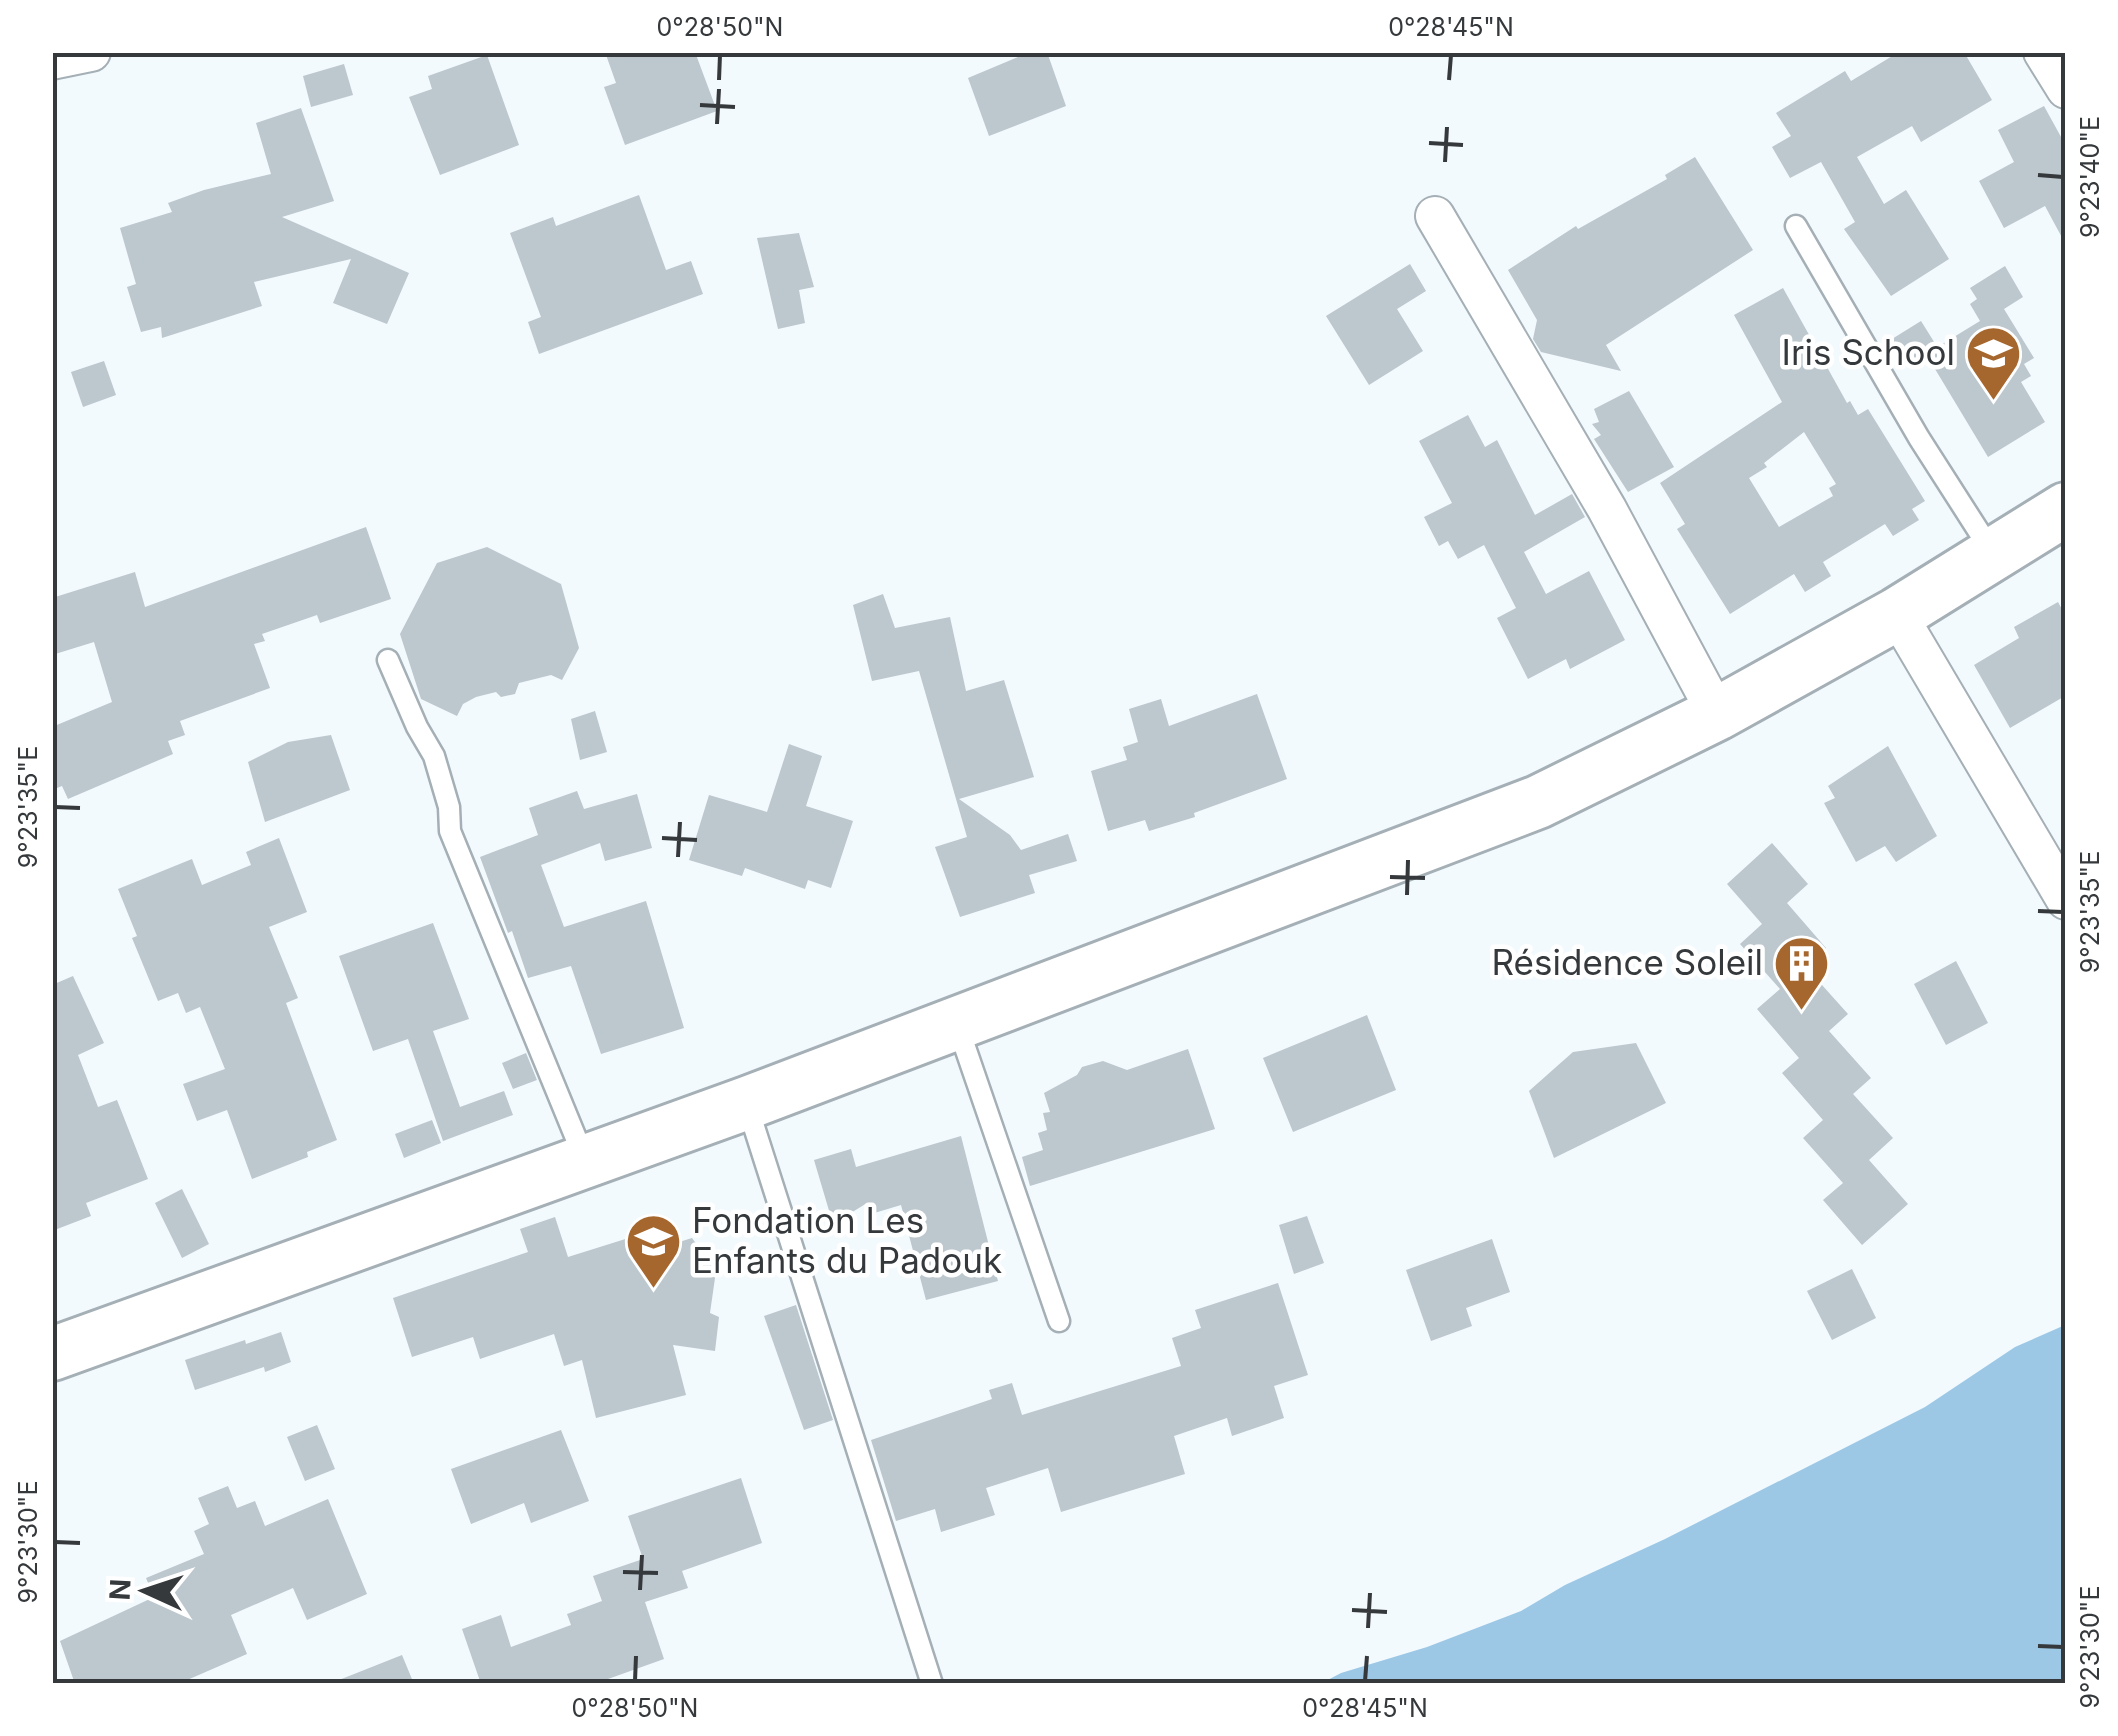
<svg xmlns="http://www.w3.org/2000/svg" width="2118" height="1736" font-family="Inter,sans-serif">
<style>
.water{fill:#9cc8e6}
.building{fill:#bcc7ce;fill-rule:evenodd}
.lines{fill:none;stroke-linecap:round;stroke-linejoin:round}
.lane-casing{stroke:#a4afb6;stroke-width:25}
.street-casing{stroke:#a4afb6;stroke-width:42}
.secondary-casing{stroke:#a4afb6;stroke-width:58}
.lane{stroke:#fff;stroke-width:20}
.street{stroke:#fff;stroke-width:38}
.secondary{stroke:#fff;stroke-width:52}
.ticks{fill:none;stroke:#35393c;stroke-width:4}
.labels{text-anchor:middle;stroke-width:9;stroke-linejoin:round;paint-order:stroke}
.poi-label{font-size:35px;fill:#35393c;stroke:#fff;text-anchor:end}
.neatline{fill:none;stroke:#35393c;stroke-width:4}
.ticks-label{font-size:25px;text-anchor:middle;fill:#35393c}
</style>
<rect width="100%" height="100%" fill="#f3fafe"/>
<!-- water -->
<polygon class="water" points="2065,1325 2065,1683 1322,1683 1341,1673 1427,1647 1521,1611 1565,1585 1665,1539 1925,1407 2015,1347"/>
<!-- building -->
<g class="building">
<polygon points="605,52 695,52 717,111 625,145 604,87 616,83"/>
<polygon points="1030,52 1047,52 1066,106 989,136 968,78"/>
<polygon points="1899,52 1964,52 1992,100 1921,142 1912,126 1857,157 1884,204 1906,190 1949,259 1891,296 1844,229 1855,222 1821,162 1790,178 1772,147 1791,136 1776,113 1845,71 1851,81"/>
<polygon points="487,55 519,145 440,175 409,97 432,89 428,76"/>
<polygon points="344,64 353,95 311,107 303,76"/>
<polygon points="2044,106 2066,146 2066,245 2045,206 2004,228 1979,181 2014,162 1998,130"/>
<polygon points="301,108 334,201 282,217 409,273 387,324 333,303 351,259 254,282 262,306 162,338 161,327 141,332 127,287 136,284 120,228 172,212 168,203 204,190 271,174 256,123"/>
<polygon points="1695,157 1753,250 1606,345 1621,371 1541,352 1533,339 1537,320 1508,270 1576,226 1578,229 1667,179 1665,175"/>
<polygon points="639,195 666,270 691,261 703,294 539,354 528,322 541,317 510,233 553,217 556,226"/>
<polygon points="799,233 814,287 799,290 805,323 778,329 757,238"/>
<polygon points="1410,264 1426,291 1397,309 1423,351 1369,385 1326,316"/>
<polygon points="2005,266 2023,297 2004,309 2034,358 2024,364 2031,376 2021,382 2045,422 1988,457 1926,354 1980,321 1970,304 1977,299 1970,288"/>
<path d="M1783,288L1847,403L1850,401L1858,415L1868,409L1925,501L1912,509L1919,520L1893,536L1885,524L1823,562L1831,576L1805,592L1794,574L1730,614L1677,529L1685,524L1660,483L1782,402L1734,315ZM1804,432L1836,484L1829,488L1833,496L1779,527L1749,478L1767,467L1764,463Z"/>
<polygon points="1921,321 1936,345 1907,364 1892,339"/>
<polygon points="104,361 116,395 83,407 71,372"/>
<polygon points="1629,391 1674,467 1628,492 1594,439 1601,435 1592,424 1599,422 1594,409"/>
<polygon points="1468,415 1485,447 1497,440 1535,515 1572,494 1585,517 1524,552 1546,594 1589,571 1625,640 1570,669 1566,659 1528,679 1497,618 1516,608 1484,545 1458,559 1448,541 1439,546 1424,517 1452,503 1419,441"/>
<polygon points="366,527 391,599 320,623 317,615 262,634 265,641 254,644 270,688 180,721 185,735 168,741 173,754 68,799 62,786 52,790 52,727 112,702 94,642 52,655 52,598 135,572 145,607"/>
<polygon points="487,547 561,584 579,648 562,680 551,675 519,683 515,694 501,697 496,692 476,697 463,704 457,716 421,699 400,634 437,563"/>
<polygon points="883,594 895,628 950,617 966,691 1004,680 1034,777 959,799 1010,835 1021,850 1068,834 1077,861 1029,875 1035,893 960,917 935,847 967,837 919,671 872,681 853,605"/>
<polygon points="2058,602 2065,615 2065,696 2010,728 1974,665 2019,638 2014,627"/>
<polygon points="1257,694 1287,779 1194,813 1195,817 1149,831 1145,820 1108,831 1091,771 1127,760 1123,747 1138,742 1129,709 1161,699 1169,726"/>
<polygon points="595,711 607,752 580,760 571,719"/>
<polygon points="331,735 350,790 265,822 248,762 288,742"/>
<polygon points="789,744 822,756 806,806 853,821 831,888 808,880 805,889 745,868 742,876 689,860 709,795 767,812"/>
<polygon points="1888,746 1937,836 1896,862 1885,846 1856,862 1824,803 1835,798 1828,786"/>
<polygon points="577,791 584,809 637,794 652,848 605,861 600,843 541,865 564,927 646,901 684,1028 601,1054 571,966 528,978 512,931 508,933 480,857 538,835 529,808"/>
<polygon points="279,838 307,912 269,927 298,998 286,1003 337,1140 307,1152 308,1157 252,1179 227,1110 197,1121 183,1084 225,1069 200,1007 186,1013 178,993 158,1001 132,938 137,936 118,889 192,859 202,885 251,865 246,852"/>
<polygon points="1772,843 1808,884 1787,903 1826,948 1805,966 1848,1014 1829,1031 1871,1078 1853,1094 1893,1138 1869,1160 1908,1204 1862,1245 1823,1200 1843,1183 1803,1138 1823,1120 1782,1073 1799,1058 1757,1009 1780,989 1740,944 1762,924 1727,884"/>
<polygon points="433,923 469,1019 433,1031 460,1107 504,1091 513,1115 443,1141 408,1039 373,1051 339,956"/>
<polygon points="1956,961 1988,1023 1946,1045 1914,984"/>
<polygon points="73,976 104,1043 78,1055 98,1107 117,1100 148,1179 86,1203 91,1216 52,1231 52,985"/>
<polygon points="1367,1015 1396,1090 1293,1132 1263,1058"/>
<polygon points="1636,1043 1666,1103 1554,1158 1529,1091 1573,1052"/>
<polygon points="1188,1049 1215,1129 1030,1186 1022,1157 1043,1150 1038,1133 1047,1130 1043,1113 1050,1112 1044,1093 1077,1075 1082,1067 1103,1061 1127,1070"/>
<polygon points="526,1053 537,1080 513,1089 502,1063"/>
<polygon points="432,1120 441,1143 404,1158 395,1134"/>
<polygon points="961,1136 998,1281 926,1300 901,1205 871,1214 867,1203 833,1224 814,1160 851,1149 856,1167"/>
<polygon points="182,1189 209,1244 182,1258 155,1203"/>
<polygon points="1307,1216 1324,1263 1294,1274 1279,1225"/>
<polygon points="555,1217 568,1257 670,1225 676,1243 692,1238 716,1271 710,1313 719,1317 715,1351 673,1345 686,1395 596,1418 582,1360 564,1366 554,1334 480,1359 473,1337 412,1357 393,1298 528,1252 520,1229"/>
<polygon points="1492,1239 1510,1292 1466,1308 1472,1326 1431,1341 1406,1270"/>
<polygon points="1852,1269 1876,1318 1832,1340 1807,1291"/>
<polygon points="1278,1283 1308,1375 1274,1386 1284,1418 1232,1436 1227,1418 1174,1436 1185,1474 1061,1512 1048,1468 986,1488 995,1515 941,1532 935,1509 896,1521 871,1440 992,1399 989,1390 1012,1383 1022,1415 1181,1366 1172,1338 1201,1328 1195,1310"/>
<polygon points="796,1305 833,1420 804,1430 764,1316"/>
<polygon points="281,1332 291,1362 265,1372 264,1367 195,1390 185,1360 245,1340 246,1344"/>
<polygon points="317,1425 335,1469 305,1481 287,1437"/>
<polygon points="561,1430 589,1501 531,1523 524,1503 471,1524 451,1469"/>
<polygon points="741,1478 762,1543 682,1571 688,1588 645,1602 664,1659 594,1684 481,1684 462,1629 501,1615 511,1647 571,1625 567,1614 602,1601 593,1576 643,1559 628,1516"/>
<polygon points="228,1486 237,1508 255,1501 265,1526 328,1499 367,1594 307,1620 293,1588 231,1615 247,1654 178,1684 75,1684 60,1641 154,1597 146,1578 204,1554 194,1531 209,1524 198,1498"/>
<polygon points="402,1655 414,1684 334,1684 334,1682"/>
</g>
<g class="lines">
<defs>
<g id="lane">
<polyline points="1796,226 1919,438 1992,552"/>
<polyline points="388,660 417,727 434,756 449,807 450,831 585,1160"/>
<polyline points="957,1024 1059,1321"/>
<polyline points="747,1105 932,1684"/>
</g>
<g id="street">
<polyline points="2043,52 2066,89"/>
<polyline points="52,60 91,52"/>
<polyline points="1435,216 1607,509 1717,714"/>
<polyline points="1897,614 2066,900"/>
</g>
<polyline id="secondary" points="52,1354 747,1103 1538,802 1717,714 1897,614 2066,509"/>
</defs>
<!-- lane casing -->
<use href="#lane" class="lane-casing"/>
<!-- street casing -->
<use href="#street" class="street-casing"/>
<!-- secondary casing -->
<use href="#secondary" class="secondary-casing"/>
<!-- lane -->
<use href="#lane" class="lane"/>
<!-- street -->
<use href="#street" class="street"/>
<!-- secondary -->
<use href="#secondary" class="secondary"/>
</g>
<!-- ticks -->
<path class="ticks" d="M719,80L720,55M1449,80L1451,55M700,105L735,107M717,124L719,89M1429,143L1463,145M1445,162L1447,127M2038,175L2063,177M55,807L80,808M662,838L697,840M678,857L680,822M1390,877L1425,878M1407,895L1408,860M2038,911L2063,912M55,1542L80,1543M623,1572L658,1573M640,1590L642,1555M1352,1610L1387,1612M1368,1628L1370,1593M2038,1646L2063,1647M635,1681L636,1656M1365,1681L1367,1656"/>
<!-- icons -->
<defs>
<symbol id="university-pin" viewBox="-11 -11 22 30"><path d="M0 17L-7.5 6A9.5 9.5 0 1 1 7.5 6Z" fill="#a6672e" stroke="#fff"/><path d="M0-5L7-2L0 1L-7-2ZM-4 1L0 2.5L4 1V4Q0 6-4 4Z" fill="#fff"/></symbol>
<symbol id="building-pin" viewBox="-11 -11 22 30"><path d="M0 17L-7.5 6A9.5 9.5 0 1 1 7.5 6Z" fill="#a6672e" stroke="#fff"/><path d="M-4-6H4V6H1V3H-1V6H-4ZM-2.5-4.3h1.7v1.8h-1.7ZM.8-4.3h1.7v1.8H.8ZM-2.5-1h1.7V.8h-1.7ZM.8-1h1.7V.8H.8Z" fill="#fff"/></symbol>
<symbol id="school-pin" viewBox="-11 -11 22 30"><path d="M0 17L-7.5 6A9.5 9.5 0 1 1 7.5 6Z" fill="#a6672e" stroke="#fff"/><path d="M0-5L7-2L0 1L-7-2ZM-4 1L0 2.5L4 1V4Q0 6-4 4Z" fill="#fff"/></symbol>
</defs>
<g fill-rule="evenodd">
<use href="#university-pin" x="1962" y="322" width="63" height="86"/>
<use href="#building-pin" x="1770" y="932" width="63" height="86"/>
<use href="#school-pin" x="622" y="1210" width="63" height="86"/>
</g>
<g class="labels">
<!-- poi labels -->
<g class="poi-label">
<text x="1955" y="365">Iris School</text>
<text x="1763" y="975">Résidence Soleil</text>
<text x="692" y="1233" text-anchor="start">Fondation Les<tspan x="692" dy="40">Enfants du Padouk</tspan></text>
</g>
</g>
<!-- border -->
<rect width="2118" height="1736" fill="none" stroke="#ffffff" stroke-width="110"/>
<!-- north arrow -->
<g transform="translate(145 1591) rotate(273)" stroke="#ffffff" stroke-width="8" paint-order="stroke">
<path d="M0-8L18 38L0 25L-18 38Z" fill="#35393c"/>
<text y="-15" font-size="28" font-weight="bold" text-anchor="middle" fill="#35393c">N</text>
</g>
<rect x="55" y="55" width="2008" height="1626" class="neatline"/>
<g class="ticks-label">
<text x="720" y="36">0°28'50"N</text>
<text x="1451" y="36">0°28'45"N</text>
<text transform="translate(2090 177) rotate(-90)" y="9">9°23'40"E</text>
<text transform="translate(28 807) rotate(-90)" y="9">9°23'35"E</text>
<text transform="translate(2090 912) rotate(-90)" y="9">9°23'35"E</text>
<text transform="translate(28 1542) rotate(-90)" y="9">9°23'30"E</text>
<text transform="translate(2090 1647) rotate(-90)" y="9">9°23'30"E</text>
<text x="635" y="1717">0°28'50"N</text>
<text x="1365" y="1717">0°28'45"N</text>
</g>
</svg>
